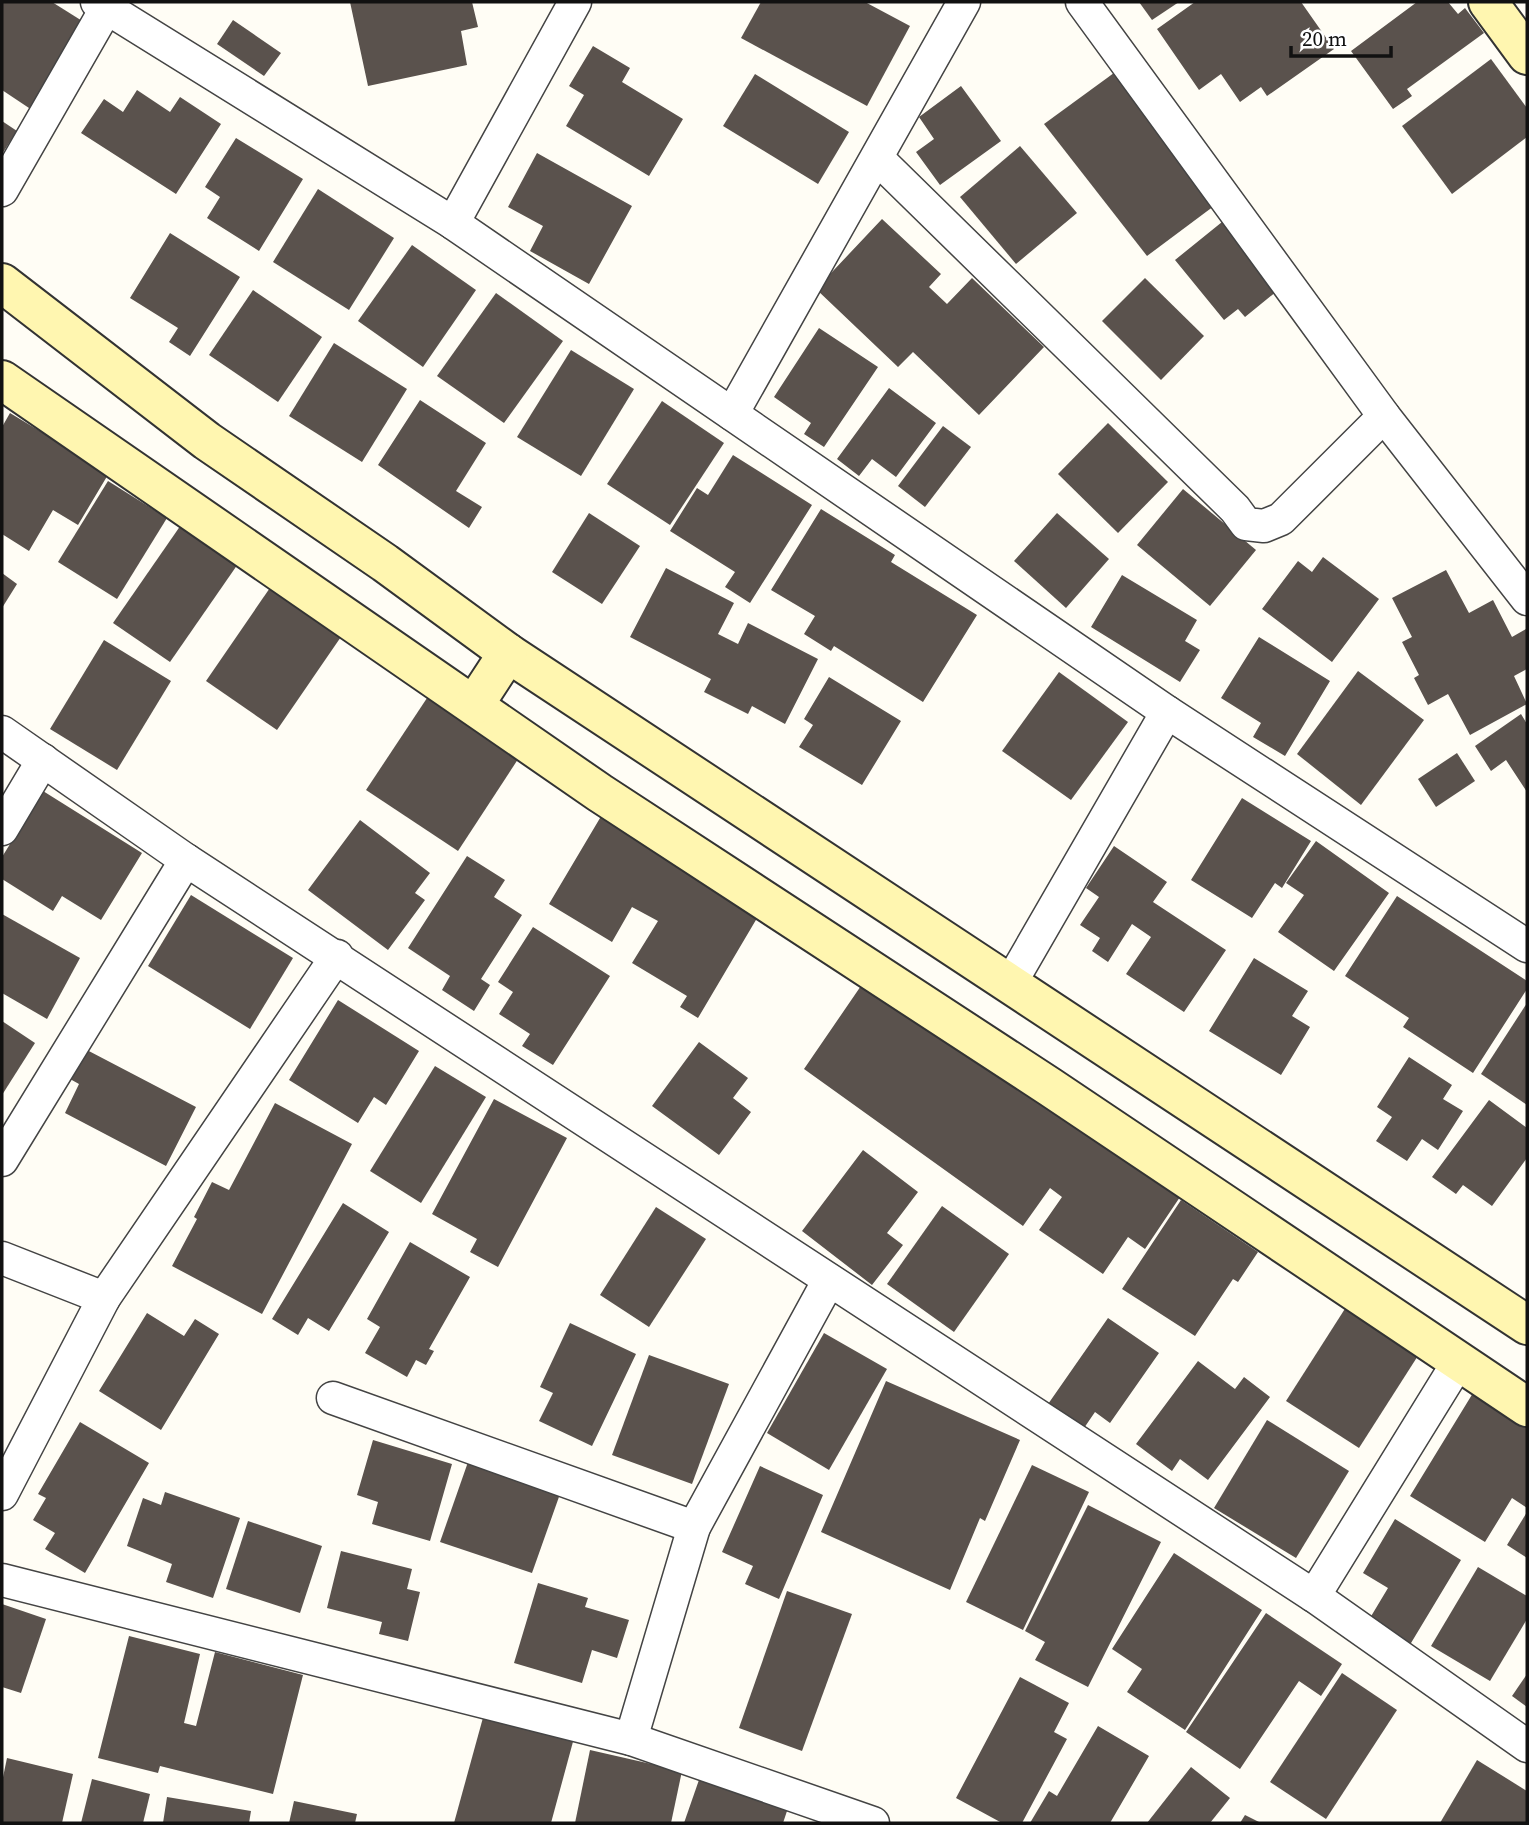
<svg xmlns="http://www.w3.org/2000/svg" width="1529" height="1825" font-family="'Source Serif 4',serif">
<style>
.building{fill:#5a524d}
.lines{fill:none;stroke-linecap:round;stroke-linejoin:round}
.street-casing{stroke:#444;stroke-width:35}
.secondary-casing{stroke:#333;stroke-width:42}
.street{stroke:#fff;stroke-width:32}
.secondary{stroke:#fff6b0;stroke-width:38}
</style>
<rect width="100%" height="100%" fill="#fffdf5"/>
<!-- building -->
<g class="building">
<polygon points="2,2 52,2 87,24 32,110 2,90"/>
<polygon points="350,2 472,2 478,27 461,31 467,65 368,86"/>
<polygon points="761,2 865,2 910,26 867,106 741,38"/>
<polygon points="1139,2 1179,2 1152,20"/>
<polygon points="1195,2 1301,2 1334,49 1267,96 1261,87 1240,102 1221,74 1199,90 1157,29"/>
<polygon points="1417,2 1448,2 1458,14 1465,8 1484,33 1407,89 1412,96 1393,109 1351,51"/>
<polygon points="233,20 281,53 264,76 217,44"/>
<polygon points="593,46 630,68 622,82 683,119 649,176 566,126 584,95 569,86"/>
<polygon points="1491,59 1527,108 1527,137 1452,194 1402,126"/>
<polygon points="1118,70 1214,206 1147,256 1044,124"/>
<polygon points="755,74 849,132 818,184 723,126"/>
<polygon points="961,86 1001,141 940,185 916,152 934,139 919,117"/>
<polygon points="137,90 170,112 180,97 221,124 176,194 81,133 104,99 123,112"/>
<polygon points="2,121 17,131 2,154"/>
<polygon points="236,138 303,179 259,251 207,218 220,197 205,187"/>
<polygon points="1020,146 1077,213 1016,264 960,197"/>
<polygon points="537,153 632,206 589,284 530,251 543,226 508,207"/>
<polygon points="318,189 394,238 349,310 273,262"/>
<polygon points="882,219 941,274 929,287 947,304 972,278 1044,347 979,415 913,352 898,367 816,289"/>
<polygon points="1222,222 1277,291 1245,317 1238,309 1224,320 1175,260"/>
<polygon points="170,233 240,277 190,356 169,342 178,328 130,298"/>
<polygon points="412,245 476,290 423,367 358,321"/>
<polygon points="1145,278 1204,336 1161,380 1102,321"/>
<polygon points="253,290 322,337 278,402 209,355"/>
<polygon points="496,293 563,341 504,423 437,376"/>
<polygon points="819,328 878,367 824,447 804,434 811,423 774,397"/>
<polygon points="334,343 407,389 362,462 289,416"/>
<polygon points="571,350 634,389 581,476 517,437"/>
<polygon points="889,388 936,423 896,477 872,459 859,476 837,459"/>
<polygon points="420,400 486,443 456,491 482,507 469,528 378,465"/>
<polygon points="662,401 724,443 670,525 607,484"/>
<polygon points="10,413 109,473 78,525 53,510 29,551 2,534 2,427"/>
<polygon points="1108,423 1168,482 1118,533 1058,474"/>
<polygon points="943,426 971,447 925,507 898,486"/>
<polygon points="733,455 812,505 750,603 725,587 735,572 670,531 697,488 708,495"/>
<polygon points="108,481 167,518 117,599 58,562"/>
<polygon points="1183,489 1256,550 1210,606 1137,545"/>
<polygon points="821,509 895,555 891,562 977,615 923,702 834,646 831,651 804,634 815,616 771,590"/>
<polygon points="589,513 640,546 602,604 552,572"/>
<polygon points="1057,513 1109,559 1066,608 1014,561"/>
<polygon points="183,522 240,561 170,662 113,623"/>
<polygon points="1323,557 1379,599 1332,662 1262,609 1298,561 1312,572"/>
<polygon points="666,568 734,603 718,634 738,644 748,623 818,659 785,724 752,706 748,714 704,692 711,679 630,637"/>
<polygon points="1446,570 1469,613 1493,600 1512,637 1526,629 1527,632 1527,669 1514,676 1527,704 1470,735 1448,694 1428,705 1414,678 1419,675 1402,642 1412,637 1392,598"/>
<polygon points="2,573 17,584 2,608"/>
<polygon points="1122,575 1197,620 1185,641 1200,650 1180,682 1091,627"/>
<polygon points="274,582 345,631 277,730 206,681"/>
<polygon points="1259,637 1330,681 1285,756 1253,737 1261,723 1221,698"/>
<polygon points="104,640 171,681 117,770 50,729"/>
<polygon points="1358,671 1424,720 1361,805 1297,754"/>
<polygon points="1059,672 1128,722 1071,800 1002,751"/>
<polygon points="829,677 901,721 862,785 799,747 813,725 804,719"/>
<polygon points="433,689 524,750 458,851 366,790"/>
<polygon points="1521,714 1527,724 1527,792 1506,760 1491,771 1475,746"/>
<polygon points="1457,753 1475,781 1436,807 1418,779"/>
<polygon points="43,791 142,853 101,920 62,896 53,911 2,879 2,857"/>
<polygon points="1242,798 1311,841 1282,888 1275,883 1252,918 1191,880"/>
<polygon points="603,813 763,908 698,1018 680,1007 687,996 632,963 658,921 632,907 612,942 549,904"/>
<polygon points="360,820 430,873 415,893 425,900 388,950 308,890"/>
<polygon points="1316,841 1389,893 1334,971 1278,932 1304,895 1286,883"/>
<polygon points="1114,846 1167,882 1153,902 1226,950 1184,1012 1126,974 1151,937 1132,924 1108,962 1092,951 1100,938 1080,925 1099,897 1086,888"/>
<polygon points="467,856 505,880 494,897 522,915 481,979 490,985 474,1011 442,990 450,976 408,948"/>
<polygon points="191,895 293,958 250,1029 148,966"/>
<polygon points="1397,896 1527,981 1527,989 1473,1073 1403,1027 1409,1018 1345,976"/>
<polygon points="2,914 80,958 47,1019 2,993"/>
<polygon points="533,927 610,976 553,1065 522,1046 530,1034 499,1014 513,992 498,982"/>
<polygon points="1254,958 1308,991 1292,1016 1310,1027 1281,1075 1209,1031"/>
<polygon points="865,980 1180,1197 1145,1249 1128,1237 1103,1274 1039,1230 1062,1197 1050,1188 1023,1226 804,1069"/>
<polygon points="338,1000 419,1051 386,1105 374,1097 358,1123 289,1080"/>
<polygon points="1527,1003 1527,1105 1481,1074"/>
<polygon points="2,1021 35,1043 2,1095"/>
<polygon points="699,1042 748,1078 733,1098 751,1112 719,1155 652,1106"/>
<polygon points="85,1049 196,1107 166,1166 65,1113 79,1084 70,1079"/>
<polygon points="1409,1057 1452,1085 1443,1099 1463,1111 1438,1150 1422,1139 1407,1161 1376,1141 1392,1117 1377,1107"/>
<polygon points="435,1066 486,1097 421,1203 370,1171"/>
<polygon points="494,1099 567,1138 498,1267 470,1252 477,1239 432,1214"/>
<polygon points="1489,1100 1527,1128 1527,1158 1492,1206 1463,1185 1456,1194 1432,1177"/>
<polygon points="275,1103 352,1144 262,1314 172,1266 197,1219 194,1217 212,1182 229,1190"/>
<polygon points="863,1150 918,1192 887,1233 903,1245 872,1285 802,1231"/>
<polygon points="1181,1200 1258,1252 1238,1282 1233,1279 1195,1336 1122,1289"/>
<polygon points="343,1203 389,1232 329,1331 308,1318 298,1335 272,1319"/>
<polygon points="942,1206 1009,1254 954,1332 887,1284"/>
<polygon points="656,1207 706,1239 649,1327 600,1295"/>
<polygon points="410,1242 470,1277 429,1349 434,1351 426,1365 416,1360 407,1377 365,1353 380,1327 367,1319"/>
<polygon points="1348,1304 1421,1351 1359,1448 1286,1401"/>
<polygon points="147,1313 184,1336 195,1319 219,1334 161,1430 99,1391"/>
<polygon points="1108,1318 1159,1353 1110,1423 1095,1412 1082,1431 1046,1407"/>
<polygon points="570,1323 636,1354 592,1446 539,1421 553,1393 540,1387"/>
<polygon points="824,1333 887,1369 829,1470 767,1433"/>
<polygon points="649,1355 729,1384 692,1484 612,1455"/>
<polygon points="1198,1361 1235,1389 1244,1377 1270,1397 1208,1480 1180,1459 1172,1471 1136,1444"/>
<polygon points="886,1381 1020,1440 985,1521 980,1518 950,1590 821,1532"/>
<polygon points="1473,1393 1527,1427 1527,1508 1512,1498 1485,1542 1410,1496"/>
<polygon points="1267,1420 1349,1471 1296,1558 1214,1508"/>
<polygon points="80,1422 149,1463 85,1573 45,1549 55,1533 33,1520 46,1498 38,1494"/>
<polygon points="373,1440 452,1464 430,1541 372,1524 378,1502 357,1495"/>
<polygon points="468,1462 560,1494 532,1573 440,1542"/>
<polygon points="1032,1465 1089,1492 1023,1630 966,1602"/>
<polygon points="760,1466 823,1495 779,1599 745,1584 753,1566 722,1552"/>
<polygon points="165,1492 240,1518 213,1598 166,1582 172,1564 127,1546 143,1498 161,1505"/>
<polygon points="1088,1505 1161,1542 1088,1687 1035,1660 1045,1642 1025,1631"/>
<polygon points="1527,1512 1527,1558 1507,1545"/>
<polygon points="1395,1519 1461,1560 1408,1648 1367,1623 1388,1588 1363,1573"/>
<polygon points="248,1521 322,1546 300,1613 226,1589"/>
<polygon points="341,1551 412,1569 407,1589 420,1592 408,1641 379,1634 382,1622 327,1608"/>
<polygon points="1174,1553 1262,1610 1185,1730 1127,1692 1142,1669 1112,1649"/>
<polygon points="1478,1567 1527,1596 1527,1619 1490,1681 1431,1646"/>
<polygon points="538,1583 588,1598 585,1607 629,1620 617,1658 592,1650 582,1683 514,1663"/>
<polygon points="787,1591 852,1614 802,1751 739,1728"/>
<polygon points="2,1604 46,1619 21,1693 2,1687"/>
<polygon points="1266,1613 1342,1664 1321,1696 1299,1681 1240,1769 1186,1732"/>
<polygon points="129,1636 200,1654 184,1723 196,1726 215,1652 303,1675 273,1794 160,1766 158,1773 98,1758"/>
<polygon points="1342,1673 1397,1710 1326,1819 1270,1782"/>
<polygon points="1527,1674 1527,1707 1512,1696"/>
<polygon points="1020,1677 1069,1703 1054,1732 1067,1739 1022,1823 1002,1823 956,1798"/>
<polygon points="484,1714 574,1738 551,1823 454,1823"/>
<polygon points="1098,1726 1149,1756 1110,1823 1030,1823 1049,1791 1057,1796"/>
<polygon points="590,1750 682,1771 671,1823 575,1823"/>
<polygon points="7,1758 73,1774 62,1823 2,1823 2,1782"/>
<polygon points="1477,1760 1527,1791 1527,1823 1440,1823"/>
<polygon points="1191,1767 1230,1798 1210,1823 1147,1823"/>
<polygon points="700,1777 788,1808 783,1823 684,1823"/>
<polygon points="92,1779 150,1794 143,1823 81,1823"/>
<polygon points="167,1797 251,1811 249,1823 163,1823"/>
<polygon points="294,1801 357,1814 355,1823 289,1823"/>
<polygon points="1245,1815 1261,1823 1240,1823"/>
</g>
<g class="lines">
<defs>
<g id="street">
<polyline points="97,2 453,223 1167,712 1527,946"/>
<polyline points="1082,2 1384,416 1527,599"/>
<polyline points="877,158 1235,509 1246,524 1264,526 1281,519 1384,416"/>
<polyline points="2,190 107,7"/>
<polyline points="453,223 575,2"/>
<polyline points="732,414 964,2"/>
<polyline points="2,732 186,860 1314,1596 1527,1746"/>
<polyline points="2,829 43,760"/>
<polyline points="1010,984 1167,712"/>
<polyline points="2,1160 186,860"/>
<polyline points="2,1258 104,1298"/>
<polyline points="333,1398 694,1527"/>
<polyline points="2,1494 104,1298 337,956"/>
<polyline points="2,1580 631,1739 873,1823"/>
<polyline points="1314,1596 1459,1361"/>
<polyline points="631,1739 694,1527 829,1280"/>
</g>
<g id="secondary">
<polyline points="1488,2 1527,55"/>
<polyline points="2,283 207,441 385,563 508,653 1527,1325"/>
<polyline points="2,380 600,793 1050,1087 1527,1407"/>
<polyline points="474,705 508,653"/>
</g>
</defs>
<!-- street casing -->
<use href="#street" class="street-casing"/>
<!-- secondary casing -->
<use href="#secondary" class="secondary-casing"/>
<!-- street -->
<use href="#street" class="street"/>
<!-- secondary -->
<use href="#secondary" class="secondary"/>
</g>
<!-- border -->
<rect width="1529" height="1825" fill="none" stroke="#111111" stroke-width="7"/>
<!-- scale -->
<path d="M1291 46v10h100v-10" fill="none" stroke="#111111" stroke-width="3.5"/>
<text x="1302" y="46" font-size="21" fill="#111111" stroke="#ffffff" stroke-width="5" paint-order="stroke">20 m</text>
</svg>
